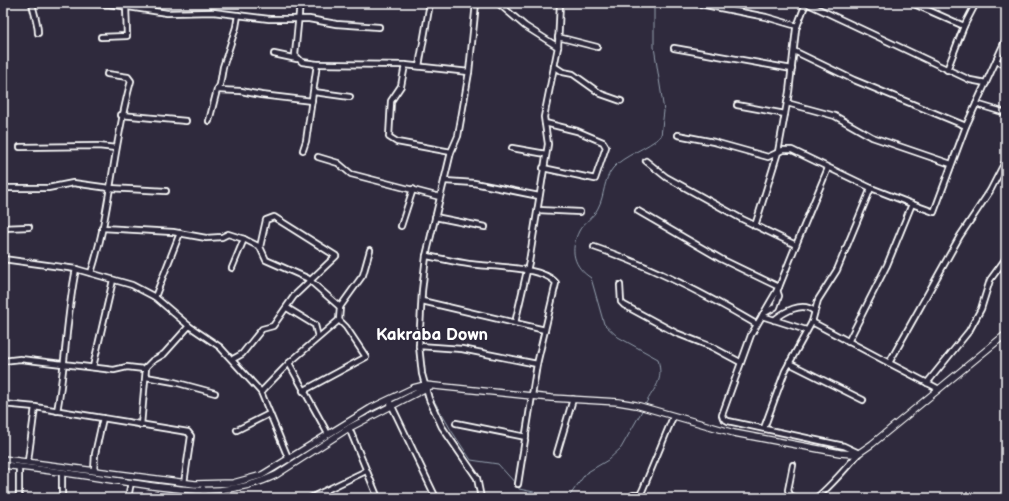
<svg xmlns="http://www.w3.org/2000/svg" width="1009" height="501" font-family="'Balsamiq Sans',sans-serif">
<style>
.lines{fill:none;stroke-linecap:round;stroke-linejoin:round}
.stream{stroke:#95a1af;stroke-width:1}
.minor-casing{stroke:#fff;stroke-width:8}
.tertiary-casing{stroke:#fff;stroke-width:8}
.minor{stroke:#2f2a3d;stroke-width:4.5}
.tertiary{stroke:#2f2a3d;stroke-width:5.5}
.labels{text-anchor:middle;stroke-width:3;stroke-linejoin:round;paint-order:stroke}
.district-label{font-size:17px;font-weight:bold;fill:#fff;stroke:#2f2a3d}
</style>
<rect width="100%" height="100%" fill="#2f2a3d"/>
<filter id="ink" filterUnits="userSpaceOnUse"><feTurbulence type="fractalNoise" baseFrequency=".025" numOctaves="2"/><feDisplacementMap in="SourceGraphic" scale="8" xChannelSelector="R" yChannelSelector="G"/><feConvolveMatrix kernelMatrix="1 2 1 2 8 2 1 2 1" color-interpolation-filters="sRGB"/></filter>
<g filter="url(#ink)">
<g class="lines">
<!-- stream -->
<g class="stream">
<polyline points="433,399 451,430 471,460 498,464 516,484"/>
<path d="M645,405C655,385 664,383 658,359L618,337L604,324L591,278C574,267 569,251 579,231C583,223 594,217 598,208C605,195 603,180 613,168C623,156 648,148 661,136L664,111L654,47V3"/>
<polyline points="518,486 519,489 534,492 542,498"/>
<polyline points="568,498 586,473 608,460 621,448 643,409"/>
</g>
<defs>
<g id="minor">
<path d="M32,3C34,14 38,23 38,33"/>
<polyline points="81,3 109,4 167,13 213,12 269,19 309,19 336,24 379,27"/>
<polyline points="300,3 295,55 302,62 317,64 306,141 303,150"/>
<polyline points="476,3 469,72 462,113 458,136 451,152 426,256 422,291 419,346 422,374 429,399 442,427 477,478 481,498"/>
<polyline points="498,3 525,26 558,47"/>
<polyline points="695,3 766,17 797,26"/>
<polyline points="806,3 970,80 986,83"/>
<polyline points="912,3 964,26"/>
<polyline points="101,37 127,36 126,6"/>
<polyline points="558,37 597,47"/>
<polyline points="674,48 792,69"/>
<polyline points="794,51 854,80 966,126"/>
<polyline points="274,54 297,59"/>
<polyline points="996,61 1006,65"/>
<polyline points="317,64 405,65 469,72"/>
<polyline points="405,65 401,86 391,101 389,137 397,142 451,152"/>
<polyline points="419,66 430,3"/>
<polyline points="554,66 563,72 573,74 601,94 621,101"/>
<polyline points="947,70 964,26 976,3"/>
<polyline points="217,90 241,91 261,95 312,101"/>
<polyline points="314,92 350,97"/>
<polyline points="787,103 835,116 872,137 951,164"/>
<polyline points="976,104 1006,113"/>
<polyline points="737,105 785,114"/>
<polyline points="121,115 186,121"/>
<polyline points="209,121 217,90 220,85 223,67 236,27 238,15"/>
<polyline points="678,135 714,142 768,157 783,150 792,150 871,188 912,204"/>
<polyline points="20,147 98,146 116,148"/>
<polyline points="512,148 546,154"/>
<polyline points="318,157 338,163 351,174 440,197"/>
<polyline points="646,161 666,177 742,219 796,245 828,168"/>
<polyline points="543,168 595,179 606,147 603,142 577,131 545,123"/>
<polyline points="445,181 474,183 539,196"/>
<polyline points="3,188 48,188 73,183 109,188 166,191"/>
<polyline points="538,210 580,212"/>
<polyline points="638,211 721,259 779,287"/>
<polyline points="435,217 485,227"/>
<polyline points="401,226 413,189"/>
<polyline points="755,226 778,152 789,92 796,29 806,3"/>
<polyline points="3,228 29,227"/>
<polyline points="102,228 173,232 206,238 222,237 228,234 244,239 232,268"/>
<polyline points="244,239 260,247 266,260 307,278 340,307"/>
<path d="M796,245L779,287L751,335L722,415L723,418L728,421L844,446L859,453C845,469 832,485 816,498"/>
<path d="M594,247C651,266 705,294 756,324"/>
<path d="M426,256C440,258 454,262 469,264C489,267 543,266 556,283L537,364L518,484"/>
<polyline points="3,259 76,269 132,285 155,297 189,326 220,347 261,392 289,460"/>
<path d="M91,273C111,211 113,144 131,81L128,77L107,74"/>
<polyline points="620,285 621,302 624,305 676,333 712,347 740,362"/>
<polyline points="155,297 180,233"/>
<polyline points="422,301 545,330"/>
<polyline points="287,308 315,325 318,337"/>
<polyline points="763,314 775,307 779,296 777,290"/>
<polyline points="762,316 806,330"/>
<polyline points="339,320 340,307 363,275 370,250"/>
<path d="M774,320C784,312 802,301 814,311"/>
<polyline points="812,322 889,363 960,236 990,191 1006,160"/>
<polyline points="515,323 529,262 548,144 544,117 558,47 560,3"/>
<polyline points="848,342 887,265 912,204 934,212 966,126 1006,39"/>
<polyline points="419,346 462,349 537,364"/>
<polyline points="233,359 242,354 262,329 273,326 294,296 336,256 274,217 266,220 260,247"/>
<polyline points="3,361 20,359 114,370 127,367 144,369 152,361 164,354 189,326"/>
<polyline points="289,363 328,434"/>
<polyline points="789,363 863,400"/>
<polyline points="889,363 939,389"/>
<polyline points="93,367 113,280"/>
<polyline points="146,377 174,382 215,393"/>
<polyline points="927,383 969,331 981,309 990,280 1006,258"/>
<polyline points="261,392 289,363 339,320 346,327 366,357 303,391"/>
<polyline points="389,400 436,498"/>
<polyline points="3,404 35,407 188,432 191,436 184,483"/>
<path d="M57,411C66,364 66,316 76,269"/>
<polyline points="456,423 526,437"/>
<polyline points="141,425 146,368"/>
<polyline points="349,428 378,498"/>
<polyline points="764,428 785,371 812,322 818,300 837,270 871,188"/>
<polyline points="237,430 269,414"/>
<polyline points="557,453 573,399"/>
<polyline points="28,461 35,407"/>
<polyline points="793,465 788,490 790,495 796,498"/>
<polyline points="19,467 19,498"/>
<polyline points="94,471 95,454 103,418"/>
<polyline points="62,473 62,498"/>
<polyline points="203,488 204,498"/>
<polyline points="323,492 326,498"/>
<polyline points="128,498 131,482"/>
<polyline points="310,498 366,471"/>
<polyline points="629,498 633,495 642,495"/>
<polyline points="644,498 641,493 643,489 673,417"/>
</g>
<g id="tertiary">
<polyline points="3,459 195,484 233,483 262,475 371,408 413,388 425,385 551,398 618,402 636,405 734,433 840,453 853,454 859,453 872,444 1006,334"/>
<path d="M3,465C39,469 75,474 112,480C166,488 224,501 276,475L349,428L430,386"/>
</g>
</defs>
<!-- minor casing -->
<use href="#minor" class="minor-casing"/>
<!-- tertiary casing -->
<use href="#tertiary" class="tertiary-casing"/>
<!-- minor -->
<use href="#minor" class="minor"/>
<!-- tertiary -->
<use href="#tertiary" class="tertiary"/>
</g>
</g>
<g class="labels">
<!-- district labels -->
<g class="district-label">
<text x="432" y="340">Kakraba Down</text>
</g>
</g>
<!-- margin -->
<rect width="1009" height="501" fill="none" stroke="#2f2a3d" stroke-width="16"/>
<rect x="8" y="8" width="993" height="485" fill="none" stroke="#fff" stroke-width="1.5" filter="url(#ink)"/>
</svg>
